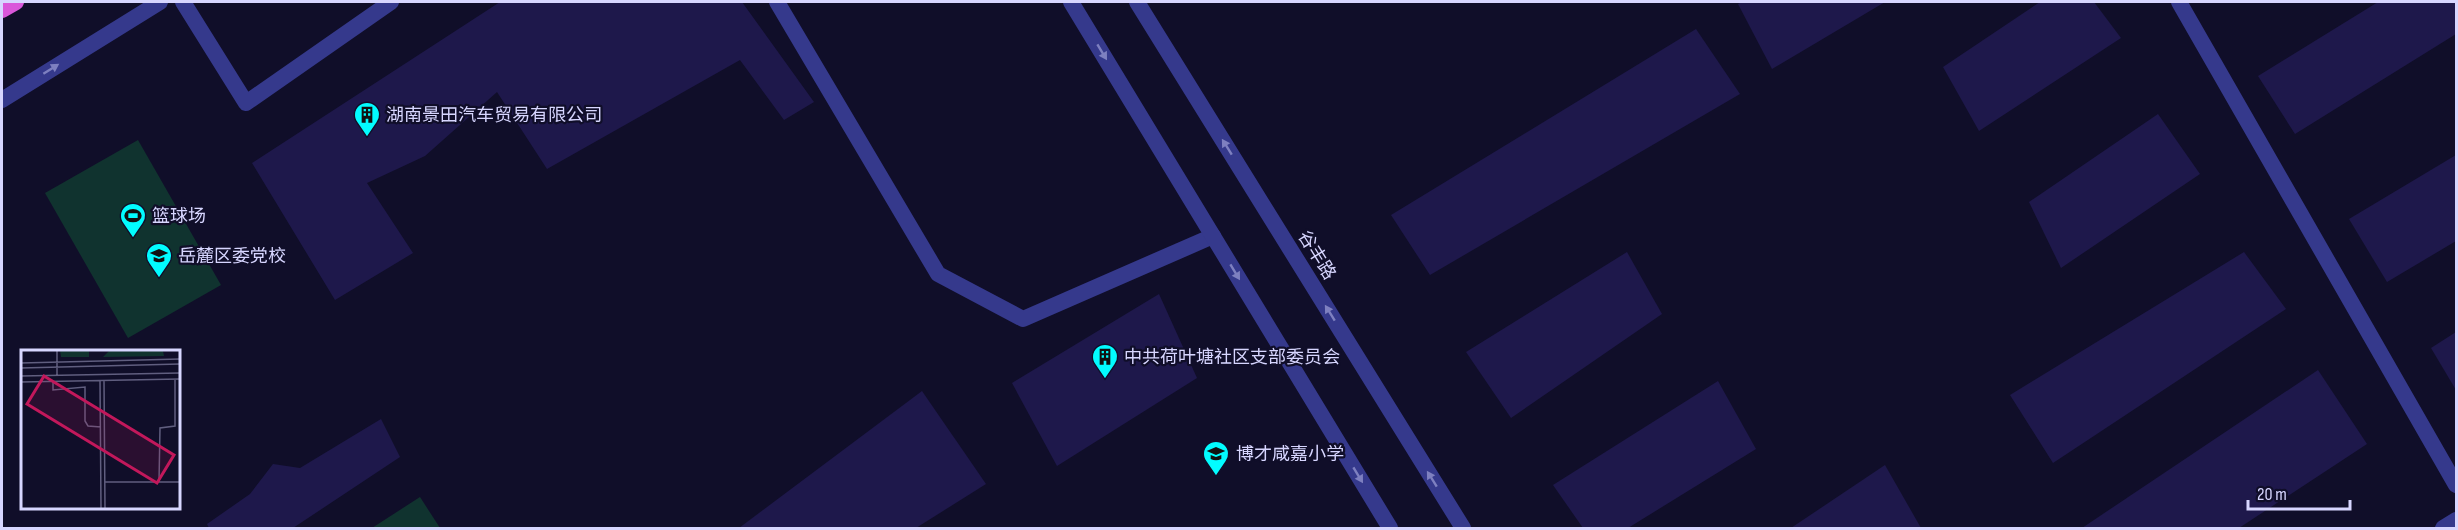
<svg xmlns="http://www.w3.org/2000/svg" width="2458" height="530" font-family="'Sofia Sans Condensed','Noto Sans SC',sans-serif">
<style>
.green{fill:#10332f}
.building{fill:#1e184b}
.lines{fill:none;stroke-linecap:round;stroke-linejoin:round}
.minor{stroke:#35398c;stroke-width:16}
.tertiary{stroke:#35398c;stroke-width:16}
.trunk{stroke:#da57da;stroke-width:16}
.oneway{fill:#7e80c0}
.labels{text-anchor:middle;stroke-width:4.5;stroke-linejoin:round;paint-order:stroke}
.poi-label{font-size:18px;fill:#d7d6ff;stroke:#100e29;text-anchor:start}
.street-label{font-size:18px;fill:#d7d6ff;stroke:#100e29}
.inset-road{fill:none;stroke:#605e7f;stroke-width:1.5}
.view{fill:#c2185b;fill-opacity:0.15;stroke:#c2185b;stroke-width:3}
.inset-edge{fill:none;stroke:#d7d6ff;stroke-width:3}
</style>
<rect width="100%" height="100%" fill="#100e29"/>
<!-- green -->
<g class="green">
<polygon points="138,140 221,285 128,338 45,193"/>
<polygon points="420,497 440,528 372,528"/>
</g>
<!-- building -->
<g class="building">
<polygon points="500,2 742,2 814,102 784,120 740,60 547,169 497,92 425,156 367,183 413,253 335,300 252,163"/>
<polygon points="1742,2 1885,2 1772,69 1738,4"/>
<polygon points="2040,2 2094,2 2121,38 1979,131 1943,67"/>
<polygon points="2378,2 2456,2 2456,34 2295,134 2258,76"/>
<polygon points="1696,29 1740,94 1430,275 1391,215"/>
<polygon points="2158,114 2200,174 2061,268 2029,202"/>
<polygon points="2456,155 2456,241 2387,282 2349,219"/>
<polygon points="1627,252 1662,314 1511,418 1466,352"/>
<polygon points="2244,252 2286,309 2053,463 2010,395"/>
<polygon points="1159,294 1197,378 1057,466 1012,383"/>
<polygon points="2456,332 2456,390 2431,348"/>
<polygon points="2318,370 2367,444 2239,528 2082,528"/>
<polygon points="1718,381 1756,449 1628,528 1583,528 1553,485"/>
<polygon points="922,391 986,484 916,528 739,528"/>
<polygon points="381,419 400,457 293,528 209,528 207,524 250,494 273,464 300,468"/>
<polygon points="1885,465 1921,528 1791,528"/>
</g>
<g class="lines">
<!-- minor -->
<g class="minor">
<polyline points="183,2 246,103 391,2"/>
<polyline points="777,2 938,274 1023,319 1213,236"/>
<polyline points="2179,2 2456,485"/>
</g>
<!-- tertiary -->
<g class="tertiary">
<polyline points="1071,2 1390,528"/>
<polyline points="1137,2 1463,528"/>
<polyline points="2,100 160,2"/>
<polyline points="2443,528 2456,520"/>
</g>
<!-- trunk -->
<polyline class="trunk" points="2,10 16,2"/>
</g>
<!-- one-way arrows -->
<defs><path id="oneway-solid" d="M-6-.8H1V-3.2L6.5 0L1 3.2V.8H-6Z" transform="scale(1.5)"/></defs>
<g class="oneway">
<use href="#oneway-solid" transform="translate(1102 52) rotate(59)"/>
<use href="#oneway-solid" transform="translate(51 69) rotate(-32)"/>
<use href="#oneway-solid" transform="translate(1227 147) rotate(-122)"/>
<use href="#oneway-solid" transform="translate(1235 272) rotate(59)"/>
<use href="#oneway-solid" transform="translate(1330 313) rotate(-122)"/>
<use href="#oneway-solid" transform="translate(1358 475) rotate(59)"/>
<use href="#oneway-solid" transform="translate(1432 479) rotate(-122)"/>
</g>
<!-- icons -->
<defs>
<symbol id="building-pin" viewBox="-11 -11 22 30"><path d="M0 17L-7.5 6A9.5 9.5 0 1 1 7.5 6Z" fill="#02fcff" stroke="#100e29"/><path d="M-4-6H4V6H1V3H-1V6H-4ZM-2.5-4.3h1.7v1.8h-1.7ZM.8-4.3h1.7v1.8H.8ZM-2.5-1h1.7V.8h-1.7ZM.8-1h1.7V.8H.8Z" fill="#111"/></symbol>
<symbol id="stadium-pin" viewBox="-11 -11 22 30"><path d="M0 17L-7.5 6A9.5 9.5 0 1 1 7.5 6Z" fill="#02fcff" stroke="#100e29"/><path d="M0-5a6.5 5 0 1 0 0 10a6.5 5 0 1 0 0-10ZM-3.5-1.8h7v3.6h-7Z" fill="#111"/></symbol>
<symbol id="school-pin" viewBox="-11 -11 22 30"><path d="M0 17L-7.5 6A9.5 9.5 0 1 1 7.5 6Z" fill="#02fcff" stroke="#100e29"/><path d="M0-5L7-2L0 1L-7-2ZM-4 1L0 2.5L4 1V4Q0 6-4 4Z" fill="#111"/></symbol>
</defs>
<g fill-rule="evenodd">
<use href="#building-pin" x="352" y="100" width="30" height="40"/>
<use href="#stadium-pin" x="118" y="201" width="30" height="40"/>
<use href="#school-pin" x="144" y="241" width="30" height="40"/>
<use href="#building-pin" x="1090" y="342" width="30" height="40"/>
<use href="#school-pin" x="1201" y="439" width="30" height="40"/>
</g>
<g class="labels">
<!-- poi labels -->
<g class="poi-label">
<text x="386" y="121">湖南景田汽车贸易有限公司</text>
<text x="152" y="222">篮球场</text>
<text x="178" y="262">岳麓区委党校</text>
<text x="1124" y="363">中共荷叶塘社区支部委员会</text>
<text x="1236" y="460">博才咸嘉小学</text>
</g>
<!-- street labels -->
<g class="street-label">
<text transform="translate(1317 255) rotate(58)" y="6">谷丰路</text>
</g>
</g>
<!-- overview -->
<g transform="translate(21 350)">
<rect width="159" height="159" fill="#100e29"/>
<path d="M39,0H68V7H40ZM89,0L142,1L143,6L82,7Z" fill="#10332f"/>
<path class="inset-road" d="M36,0V26M0,13L159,9M0,18L159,14M0,26L159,23M32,31V40L64,37V71L67,76L80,77M79,31L80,159M83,31L84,159M0,32L159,29M84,132H159M138,132L139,78L154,76V29"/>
<path class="view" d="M23,26L153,105L136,133L6,54Z"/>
<rect width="159" height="159" class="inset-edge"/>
</g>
<!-- border -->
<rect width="2458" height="530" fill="none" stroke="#d7d6ff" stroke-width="6"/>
<!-- scale -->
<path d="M2248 500v9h102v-9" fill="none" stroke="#d7d6ff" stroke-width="3"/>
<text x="2257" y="500" font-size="18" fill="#d7d6ff" stroke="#100e29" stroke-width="4.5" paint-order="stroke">20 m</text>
</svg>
